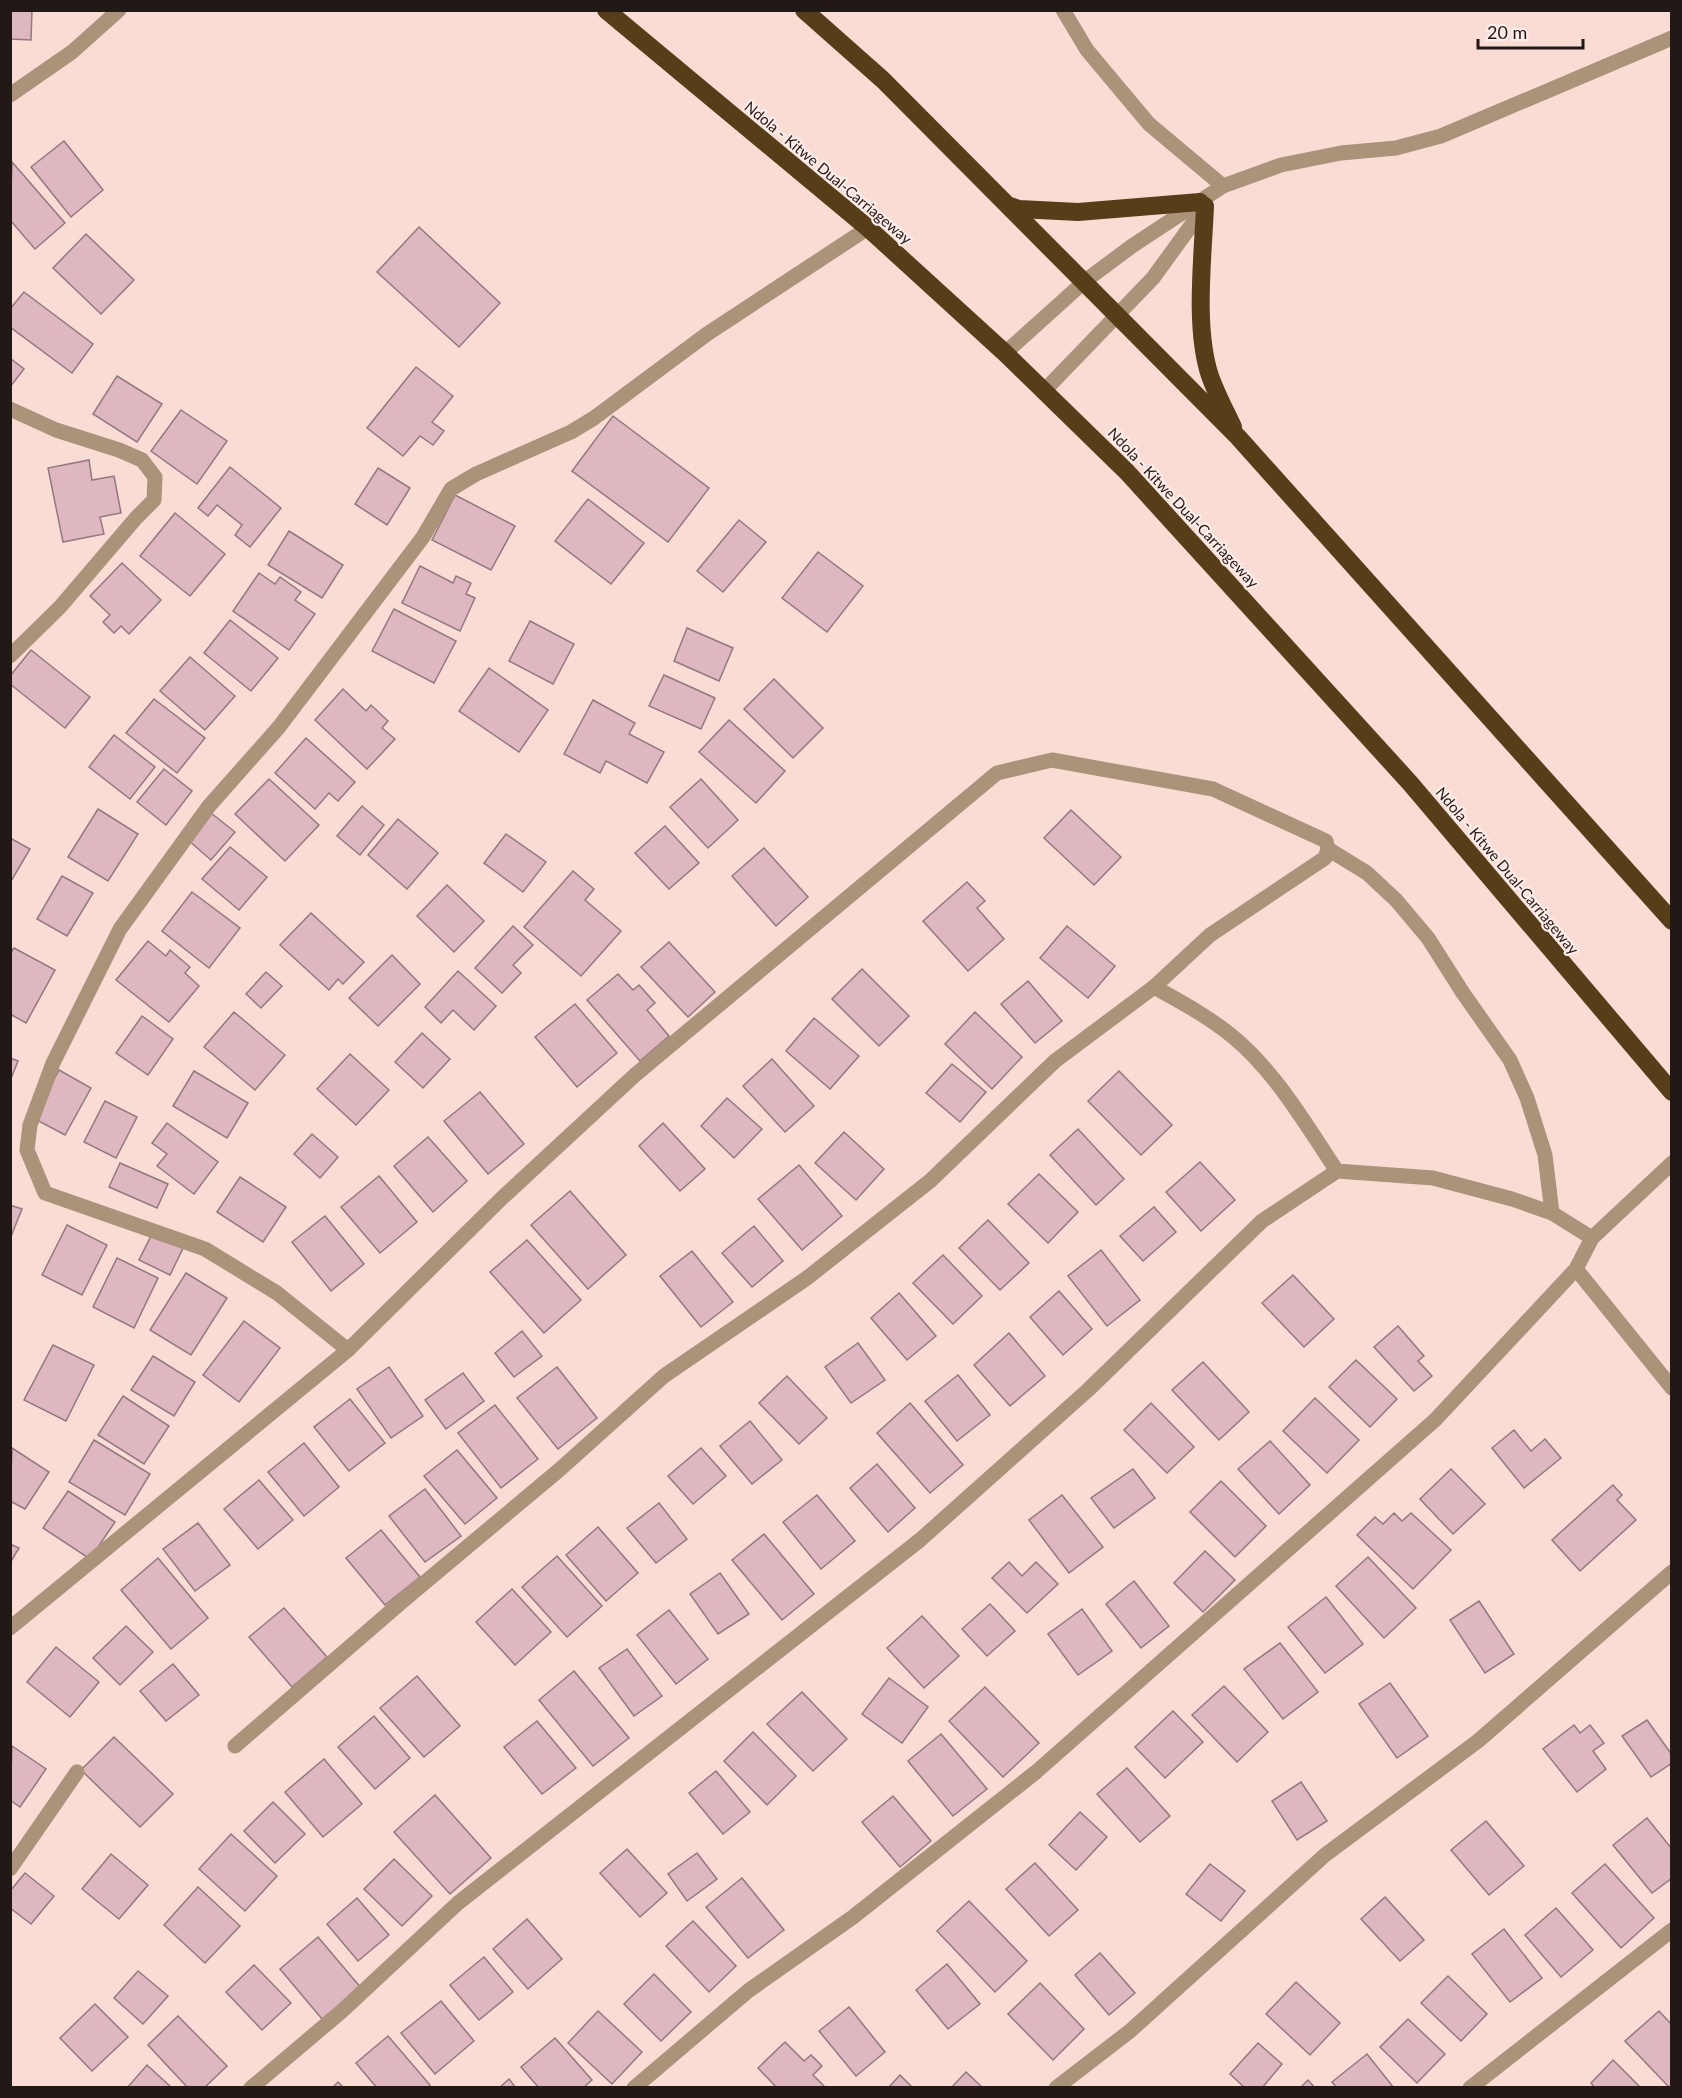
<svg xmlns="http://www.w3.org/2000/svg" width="1682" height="2098" font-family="Lato,sans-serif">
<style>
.building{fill:#deb7c0;stroke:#93797f;stroke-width:1.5}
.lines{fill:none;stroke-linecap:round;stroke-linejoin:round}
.minor{stroke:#aa9378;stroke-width:15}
.highway{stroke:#583d19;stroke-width:18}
.labels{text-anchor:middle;stroke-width:4.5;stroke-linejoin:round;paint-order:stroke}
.street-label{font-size:15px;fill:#221815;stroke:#feede8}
</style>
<rect width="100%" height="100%" fill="#f9ddd4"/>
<!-- building -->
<g class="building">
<polygon points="10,10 32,10 31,40 10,39"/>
<polygon points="64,141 103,190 71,217 31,167"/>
<polygon points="12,162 65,223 35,249 10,220"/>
<polygon points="419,227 500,303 459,347 377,272"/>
<polygon points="86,234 134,280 101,314 53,268"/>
<polygon points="24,292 93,344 72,373 10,327 10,309"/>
<polygon points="10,358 24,369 10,387"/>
<polygon points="416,367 453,396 432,422 444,431 433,445 420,436 403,456 367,428"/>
<polygon points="117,376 162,404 137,442 93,414"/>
<polygon points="181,410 227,441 197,484 151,451"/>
<polygon points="613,416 709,488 668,542 572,471"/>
<polygon points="89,460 92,480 114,476 121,513 100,517 104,534 63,542 48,468"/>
<polygon points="230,467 281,508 250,547 235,535 242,525 217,505 208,516 198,508"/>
<polygon points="378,468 410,488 387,525 355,504"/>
<polygon points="455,495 515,526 491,570 432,540"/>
<polygon points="588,499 644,543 611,584 555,541"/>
<polygon points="175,513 225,554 190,596 140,556"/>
<polygon points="739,520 766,542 723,592 697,571"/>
<polygon points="289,531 343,565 322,598 268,565"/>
<polygon points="818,552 863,586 827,632 782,598"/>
<polygon points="122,563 161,600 129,634 121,626 114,633 103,622 110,615 90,596"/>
<polygon points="420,566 453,583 456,576 471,583 466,594 475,598 460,631 402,603"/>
<polygon points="259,573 275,584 280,577 301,592 295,600 315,614 289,650 233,611"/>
<polygon points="394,609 456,641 434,683 372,651"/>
<polygon points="230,620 278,658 251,691 204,653"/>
<polygon points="530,621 574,644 553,684 509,661"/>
<polygon points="687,628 733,648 719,681 674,661"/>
<polygon points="31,650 90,697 65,728 10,684 10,676"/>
<polygon points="190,657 235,696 205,730 160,691"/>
<polygon points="489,668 548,710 519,752 459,711"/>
<polygon points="664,675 715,698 701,729 649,706"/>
<polygon points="774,679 823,728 793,758 744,709"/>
<polygon points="343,689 366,711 371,705 388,721 382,728 395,739 367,769 315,720"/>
<polygon points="154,699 205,738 177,773 126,733"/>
<polygon points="593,700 635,723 629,734 664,752 647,783 606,761 600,773 564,754"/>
<polygon points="729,720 785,771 756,803 699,752"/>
<polygon points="114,735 155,767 130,799 89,767"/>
<polygon points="306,738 355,782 338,801 329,793 315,809 275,773"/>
<polygon points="164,769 192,791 166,825 137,802"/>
<polygon points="269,779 319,825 285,861 235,814"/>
<polygon points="701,779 738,820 708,848 670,807"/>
<polygon points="362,806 384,825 360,855 337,836"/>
<polygon points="98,809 138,834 108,881 68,857"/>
<polygon points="1071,810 1121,857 1094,885 1044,838"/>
<polygon points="211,813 235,832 211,860 188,840"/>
<polygon points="398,819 438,853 407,889 368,855"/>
<polygon points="665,826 699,863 669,889 635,853"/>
<polygon points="506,834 546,862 523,892 484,863"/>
<polygon points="10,838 30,849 10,883"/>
<polygon points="230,847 267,877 239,910 202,879"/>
<polygon points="764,848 808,897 776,926 732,876"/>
<polygon points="573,871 594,889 585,900 621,931 581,976 524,927"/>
<polygon points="62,876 93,893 67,936 37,919"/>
<polygon points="967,882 985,901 977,908 1004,939 968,971 923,921"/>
<polygon points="447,885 484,921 454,952 417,916"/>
<polygon points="192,892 240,928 209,968 162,931"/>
<polygon points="311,913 364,962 343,984 338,979 329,990 280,945"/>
<polygon points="513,926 533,945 513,965 521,973 502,993 475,968"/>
<polygon points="1067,926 1115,966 1088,998 1040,958"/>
<polygon points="148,941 166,956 170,950 190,967 185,973 199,986 169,1022 116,980"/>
<polygon points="669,942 715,992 688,1017 641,967"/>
<polygon points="14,948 55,970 26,1023 10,1014 10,954"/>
<polygon points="392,955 420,984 378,1026 349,998"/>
<polygon points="862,969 909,1016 879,1046 832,999"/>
<polygon points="458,971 496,1006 474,1030 453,1010 441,1023 425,1007"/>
<polygon points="266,972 282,986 261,1008 246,994"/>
<polygon points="618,974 633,990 639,985 655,1003 647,1010 669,1036 640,1061 587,1000"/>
<polygon points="1028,981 1062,1021 1035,1043 1001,1004"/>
<polygon points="575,1004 617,1053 577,1087 535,1037"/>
<polygon points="234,1012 285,1055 255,1090 204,1047"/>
<polygon points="975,1012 1022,1057 992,1089 945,1044"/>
<polygon points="142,1016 173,1039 148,1075 116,1053"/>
<polygon points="814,1018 859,1056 830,1089 786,1051"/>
<polygon points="422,1033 450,1059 423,1088 395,1062"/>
<polygon points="350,1054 389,1090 356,1125 317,1089"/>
<polygon points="10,1058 18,1061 10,1081"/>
<polygon points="772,1059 814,1106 785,1132 743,1086"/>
<polygon points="952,1064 986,1092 960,1122 926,1093"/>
<polygon points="59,1070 91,1088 65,1135 33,1118"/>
<polygon points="194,1071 248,1103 227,1138 173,1106"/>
<polygon points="1119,1071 1172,1125 1141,1155 1088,1101"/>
<polygon points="480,1092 524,1144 488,1174 444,1121"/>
<polygon points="727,1098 762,1129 734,1158 701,1126"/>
<polygon points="105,1101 137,1117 116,1158 84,1142"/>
<polygon points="167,1123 218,1162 194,1194 157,1166 167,1154 152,1143"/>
<polygon points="663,1123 705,1169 680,1191 639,1146"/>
<polygon points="1078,1129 1124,1179 1096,1205 1050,1155"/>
<polygon points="844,1132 884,1169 856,1200 815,1163"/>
<polygon points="312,1134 338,1157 320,1178 294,1154"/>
<polygon points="428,1137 467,1181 433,1212 394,1166"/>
<polygon points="1200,1162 1235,1200 1201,1231 1166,1192"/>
<polygon points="120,1163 168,1184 157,1208 109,1187"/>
<polygon points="799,1165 842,1216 802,1250 758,1199"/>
<polygon points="1039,1174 1078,1212 1048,1243 1008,1204"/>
<polygon points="379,1176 417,1222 380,1253 341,1207"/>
<polygon points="240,1177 286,1207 263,1242 217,1212"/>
<polygon points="570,1191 626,1255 588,1289 531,1225"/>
<polygon points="10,1205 22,1209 10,1239"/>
<polygon points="1154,1207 1176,1232 1143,1261 1120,1236"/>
<polygon points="325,1216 364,1264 331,1291 292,1242"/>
<polygon points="988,1220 1029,1263 1000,1290 959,1248"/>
<polygon points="67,1225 107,1245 82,1295 42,1275"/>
<polygon points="156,1226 187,1240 170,1275 139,1260"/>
<polygon points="754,1226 783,1261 752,1287 722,1253"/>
<polygon points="527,1240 581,1300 544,1333 490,1272"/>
<polygon points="1101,1250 1140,1300 1107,1326 1068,1276"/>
<polygon points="692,1251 733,1302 701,1327 660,1276"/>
<polygon points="943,1255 982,1296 953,1324 913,1283"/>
<polygon points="117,1258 158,1278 134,1328 93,1307"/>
<polygon points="186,1273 227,1298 191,1355 150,1330"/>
<polygon points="1293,1275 1334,1319 1304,1347 1262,1303"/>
<polygon points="1059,1291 1092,1329 1063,1355 1030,1317"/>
<polygon points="899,1293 936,1336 907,1360 871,1318"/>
<polygon points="244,1321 280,1348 239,1402 203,1375"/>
<polygon points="1398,1326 1424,1356 1418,1361 1432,1376 1414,1391 1374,1347"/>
<polygon points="522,1331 542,1356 514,1377 495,1353"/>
<polygon points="1009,1333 1045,1376 1010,1406 974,1365"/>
<polygon points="858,1343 885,1380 851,1403 825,1367"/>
<polygon points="53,1345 94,1365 66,1421 24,1400"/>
<polygon points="153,1356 195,1382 174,1416 131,1390"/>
<polygon points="1356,1360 1397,1399 1370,1427 1329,1387"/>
<polygon points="1203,1362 1249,1412 1219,1440 1172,1390"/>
<polygon points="389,1367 423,1416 391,1438 357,1389"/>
<polygon points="557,1367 597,1418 558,1449 517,1398"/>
<polygon points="463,1373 484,1401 446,1429 425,1400"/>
<polygon points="958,1375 990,1415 957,1441 925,1401"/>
<polygon points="787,1376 827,1418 799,1444 759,1403"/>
<polygon points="123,1396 169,1426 144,1464 98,1435"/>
<polygon points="1315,1398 1359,1440 1327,1473 1283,1431"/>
<polygon points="350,1399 385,1443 349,1471 314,1427"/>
<polygon points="910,1403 963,1465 930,1493 877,1433"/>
<polygon points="1151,1403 1194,1447 1167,1473 1124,1430"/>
<polygon points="495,1405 538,1459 501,1488 458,1433"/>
<polygon points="750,1421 782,1460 752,1484 720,1446"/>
<polygon points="1514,1430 1531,1451 1545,1439 1561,1458 1524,1488 1492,1448"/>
<polygon points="94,1440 150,1474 125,1515 69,1482"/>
<polygon points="1270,1441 1310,1485 1279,1514 1238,1469"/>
<polygon points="304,1443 339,1487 304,1516 268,1472"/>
<polygon points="12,1448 49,1472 25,1509 10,1501"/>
<polygon points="701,1448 726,1476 693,1504 668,1476"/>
<polygon points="457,1450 497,1498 465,1524 424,1476"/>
<polygon points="877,1464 915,1508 888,1532 850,1488"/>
<polygon points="1133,1469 1155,1498 1114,1528 1091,1498"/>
<polygon points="1451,1469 1485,1504 1453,1534 1420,1499"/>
<polygon points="259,1480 293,1520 258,1549 224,1509"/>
<polygon points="1221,1481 1266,1526 1235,1557 1190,1512"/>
<polygon points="1613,1485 1622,1495 1617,1500 1636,1520 1580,1571 1552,1540"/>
<polygon points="425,1489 461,1536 425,1562 389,1516"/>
<polygon points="68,1491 115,1522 90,1559 43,1528"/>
<polygon points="817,1495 855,1541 821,1569 783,1522"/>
<polygon points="1062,1495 1103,1547 1069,1573 1029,1520"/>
<polygon points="659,1503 687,1539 656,1563 627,1528"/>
<polygon points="1394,1513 1402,1521 1411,1513 1451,1550 1413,1589 1357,1535 1375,1517 1383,1524"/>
<polygon points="198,1523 230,1565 195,1591 163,1549"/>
<polygon points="598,1527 638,1573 606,1601 566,1555"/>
<polygon points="381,1530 420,1577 385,1605 346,1558"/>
<polygon points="764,1534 814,1594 782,1620 732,1560"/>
<polygon points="10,1544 19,1548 10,1563"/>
<polygon points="1205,1551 1235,1580 1203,1612 1174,1583"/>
<polygon points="557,1556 602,1606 567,1637 522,1587"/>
<polygon points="1368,1557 1416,1608 1384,1638 1336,1586"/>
<polygon points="158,1558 208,1618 171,1649 121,1590"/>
<polygon points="1009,1562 1022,1576 1036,1562 1058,1584 1027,1613 992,1578"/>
<polygon points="720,1573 749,1614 718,1634 690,1594"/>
<polygon points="1134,1581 1169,1626 1141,1648 1106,1604"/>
<polygon points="512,1589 551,1632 515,1665 476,1622"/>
<polygon points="1326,1597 1363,1644 1325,1673 1288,1627"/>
<polygon points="1479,1601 1514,1654 1485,1673 1450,1620"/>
<polygon points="990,1604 1015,1631 987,1656 962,1629"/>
<polygon points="284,1608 327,1657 292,1687 249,1637"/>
<polygon points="1082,1609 1112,1651 1078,1675 1048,1634"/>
<polygon points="669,1610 708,1659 676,1684 637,1635"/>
<polygon points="922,1616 959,1656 924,1688 887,1648"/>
<polygon points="126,1626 153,1652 120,1685 93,1658"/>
<polygon points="1280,1643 1318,1692 1283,1719 1244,1669"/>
<polygon points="56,1647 99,1682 70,1717 27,1682"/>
<polygon points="627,1649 662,1696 634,1716 599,1668"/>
<polygon points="173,1664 199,1695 166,1721 140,1691"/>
<polygon points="574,1671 629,1738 593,1766 539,1700"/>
<polygon points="417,1676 460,1726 424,1757 380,1708"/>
<polygon points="889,1678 928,1707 902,1743 862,1714"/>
<polygon points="1390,1683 1428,1736 1397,1758 1359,1704"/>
<polygon points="1224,1686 1268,1732 1237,1762 1192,1715"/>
<polygon points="985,1687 1039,1743 1003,1777 949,1721"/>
<polygon points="802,1692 847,1739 813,1771 767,1724"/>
<polygon points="1173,1711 1203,1742 1165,1778 1135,1747"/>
<polygon points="374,1716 410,1758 375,1789 338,1747"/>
<polygon points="1647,1720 1672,1755 1672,1763 1651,1777 1622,1736"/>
<polygon points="537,1721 576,1768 542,1794 504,1747"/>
<polygon points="1574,1725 1580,1733 1590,1725 1604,1743 1593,1751 1606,1769 1577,1792 1543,1749"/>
<polygon points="753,1732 796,1776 767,1805 724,1761"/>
<polygon points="941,1734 987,1789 953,1816 908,1761"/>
<polygon points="114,1737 173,1794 140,1827 81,1770"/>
<polygon points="12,1746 46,1769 20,1807 10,1800"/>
<polygon points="324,1759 362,1804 323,1837 285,1792"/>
<polygon points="1127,1768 1170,1816 1140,1842 1097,1794"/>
<polygon points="716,1771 750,1812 723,1834 689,1793"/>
<polygon points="1301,1782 1327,1821 1297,1840 1272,1801"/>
<polygon points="435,1795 491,1858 450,1894 394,1832"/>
<polygon points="893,1796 931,1841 900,1867 862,1822"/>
<polygon points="273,1802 305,1834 275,1863 244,1831"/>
<polygon points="1080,1812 1107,1837 1076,1870 1049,1845"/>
<polygon points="1647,1818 1672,1849 1672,1878 1652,1893 1613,1845"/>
<polygon points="1486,1821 1524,1866 1489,1895 1451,1850"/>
<polygon points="231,1834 277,1876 245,1911 199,1869"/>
<polygon points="627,1849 667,1893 640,1917 600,1873"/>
<polygon points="697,1853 717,1879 687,1901 668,1874"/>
<polygon points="111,1854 148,1885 119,1919 82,1889"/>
<polygon points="394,1859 432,1896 402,1926 364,1889"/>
<polygon points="1035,1863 1078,1910 1049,1936 1006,1889"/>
<polygon points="1210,1864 1245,1891 1221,1921 1186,1894"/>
<polygon points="1605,1864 1654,1918 1621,1948 1572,1893"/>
<polygon points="25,1873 54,1896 31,1924 10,1908 10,1891"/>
<polygon points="742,1878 784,1930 748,1958 706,1907"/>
<polygon points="198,1887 240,1926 205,1963 164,1925"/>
<polygon points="1385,1897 1424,1940 1400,1961 1361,1919"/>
<polygon points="357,1898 389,1935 358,1961 327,1924"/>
<polygon points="969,1901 1027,1961 995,1992 937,1931"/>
<polygon points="1556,1908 1593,1950 1561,1977 1525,1935"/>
<polygon points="527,1919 562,1959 528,1989 493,1949"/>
<polygon points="693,1921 736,1966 709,1992 666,1946"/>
<polygon points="1504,1929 1542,1978 1510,2002 1472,1954"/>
<polygon points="318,1937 361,1988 322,2019 280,1969"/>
<polygon points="1100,1953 1135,1993 1109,2015 1075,1975"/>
<polygon points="484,1957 513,1992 479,2020 450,1985"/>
<polygon points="947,1964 980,2004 948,2029 916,1990"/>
<polygon points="254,1965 291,2003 262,2030 226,1992"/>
<polygon points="138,1971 168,1996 143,2024 114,1998"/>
<polygon points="654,1974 691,2012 661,2041 624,2004"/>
<polygon points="1448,1976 1487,2014 1461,2041 1421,2003"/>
<polygon points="1296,1982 1340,2023 1310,2055 1266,2014"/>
<polygon points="1040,1983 1084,2029 1053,2060 1008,2014"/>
<polygon points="441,2001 474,2041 435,2074 401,2033"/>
<polygon points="95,2004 128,2037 92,2071 60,2038"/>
<polygon points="849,2007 885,2052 856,2076 819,2031"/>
<polygon points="598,2011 642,2052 612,2084 568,2043"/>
<polygon points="1659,2011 1672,2025 1672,2085 1669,2087 1625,2041"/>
<polygon points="178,2016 227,2066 204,2088 188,2088 148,2045"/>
<polygon points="1408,2019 1445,2054 1417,2083 1380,2047"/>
<polygon points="388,2036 430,2085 428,2088 377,2088 356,2063"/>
<polygon points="555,2038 592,2080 583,2088 539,2088 521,2067"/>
<polygon points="785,2042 804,2061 811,2055 822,2066 813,2075 826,2088 777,2088 758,2068"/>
<polygon points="1258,2043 1282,2064 1262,2088 1245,2088 1230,2074"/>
<polygon points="1367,2054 1394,2088 1337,2088 1332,2082"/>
<polygon points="1613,2060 1641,2088 1595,2088 1591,2083"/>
<polygon points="147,2065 172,2088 127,2088"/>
<polygon points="966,2072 983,2088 951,2088"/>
<polygon points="900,2075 913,2088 888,2088"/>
<polygon points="509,2079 516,2088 499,2088"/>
<polygon points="1308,2080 1315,2088 1300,2088"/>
<polygon points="338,2082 344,2088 332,2088"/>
</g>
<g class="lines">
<!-- minor -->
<g class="minor">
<polyline points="1063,10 1087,50 1149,124 1223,186"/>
<polyline points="10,95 72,52 119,10"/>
<polyline points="1005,353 1085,281 1132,246 1223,186 1281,165 1341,153 1396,148 1441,136 1672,38"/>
<polyline points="1044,391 1153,278 1206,205"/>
<polyline points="10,409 56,430 119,450 142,460 155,477 154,500 136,518 60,607 10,656"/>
<path d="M1154,987C1181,1002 1209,1017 1232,1036C1276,1072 1306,1125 1337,1171"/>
<polyline points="1576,1269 1672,1388"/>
<polyline points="348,1350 502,1198 635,1075 997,773 1052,760 1213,789 1326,841 1328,849 1367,873 1396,900 1428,938 1463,993 1510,1060 1527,1098 1545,1155 1552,1213"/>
<polyline points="10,1628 348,1350 277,1293 205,1249 45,1193 27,1150 30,1125 53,1063 120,929 209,806 279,727 423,537 451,489 476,474 571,432 594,418 707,334 868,228"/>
<polyline points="235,1746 405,1599 558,1471 664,1376 807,1278 930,1181 1055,1061 1154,987 1210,935 1325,858 1328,849"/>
<polyline points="10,1869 77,1772"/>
<polyline points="251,2088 342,2011 458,1903 920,1540 1088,1390 1262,1221 1337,1171 1433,1178 1512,1199 1552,1213 1592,1238"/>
<polyline points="634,2088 748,1991 853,1917 1036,1772 1435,1420 1576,1269 1592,1238 1672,1163"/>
<polyline points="1056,2088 1130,2031 1325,1855 1478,1741 1672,1572"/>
<polyline points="1470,2088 1672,1930"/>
</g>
<!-- highway -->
<g class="highway">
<polyline points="606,10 868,228 1005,353 1127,472 1410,783 1672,1092"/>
<polyline points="804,10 883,80 1238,437 1672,921"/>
<polyline points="1010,206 1019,209 1078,212 1200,202"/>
<path d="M1205,206C1203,257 1194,328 1210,376C1216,393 1225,410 1233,427"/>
</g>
</g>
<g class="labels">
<!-- street labels -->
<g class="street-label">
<text transform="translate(828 173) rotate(40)" y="5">Ndola - Kitwe Dual-Carriageway</text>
<text transform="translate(1183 508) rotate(47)" y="5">Ndola - Kitwe Dual-Carriageway</text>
<text transform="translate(1507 871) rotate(50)" y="5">Ndola - Kitwe Dual-Carriageway</text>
</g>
</g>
<!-- border -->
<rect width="1682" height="2098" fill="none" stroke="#221815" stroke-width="24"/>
<!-- scale -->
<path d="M1478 39v9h105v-9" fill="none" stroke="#221815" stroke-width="3"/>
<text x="1487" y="39" font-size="18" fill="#221815" stroke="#feede8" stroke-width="4.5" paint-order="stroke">20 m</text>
</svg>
